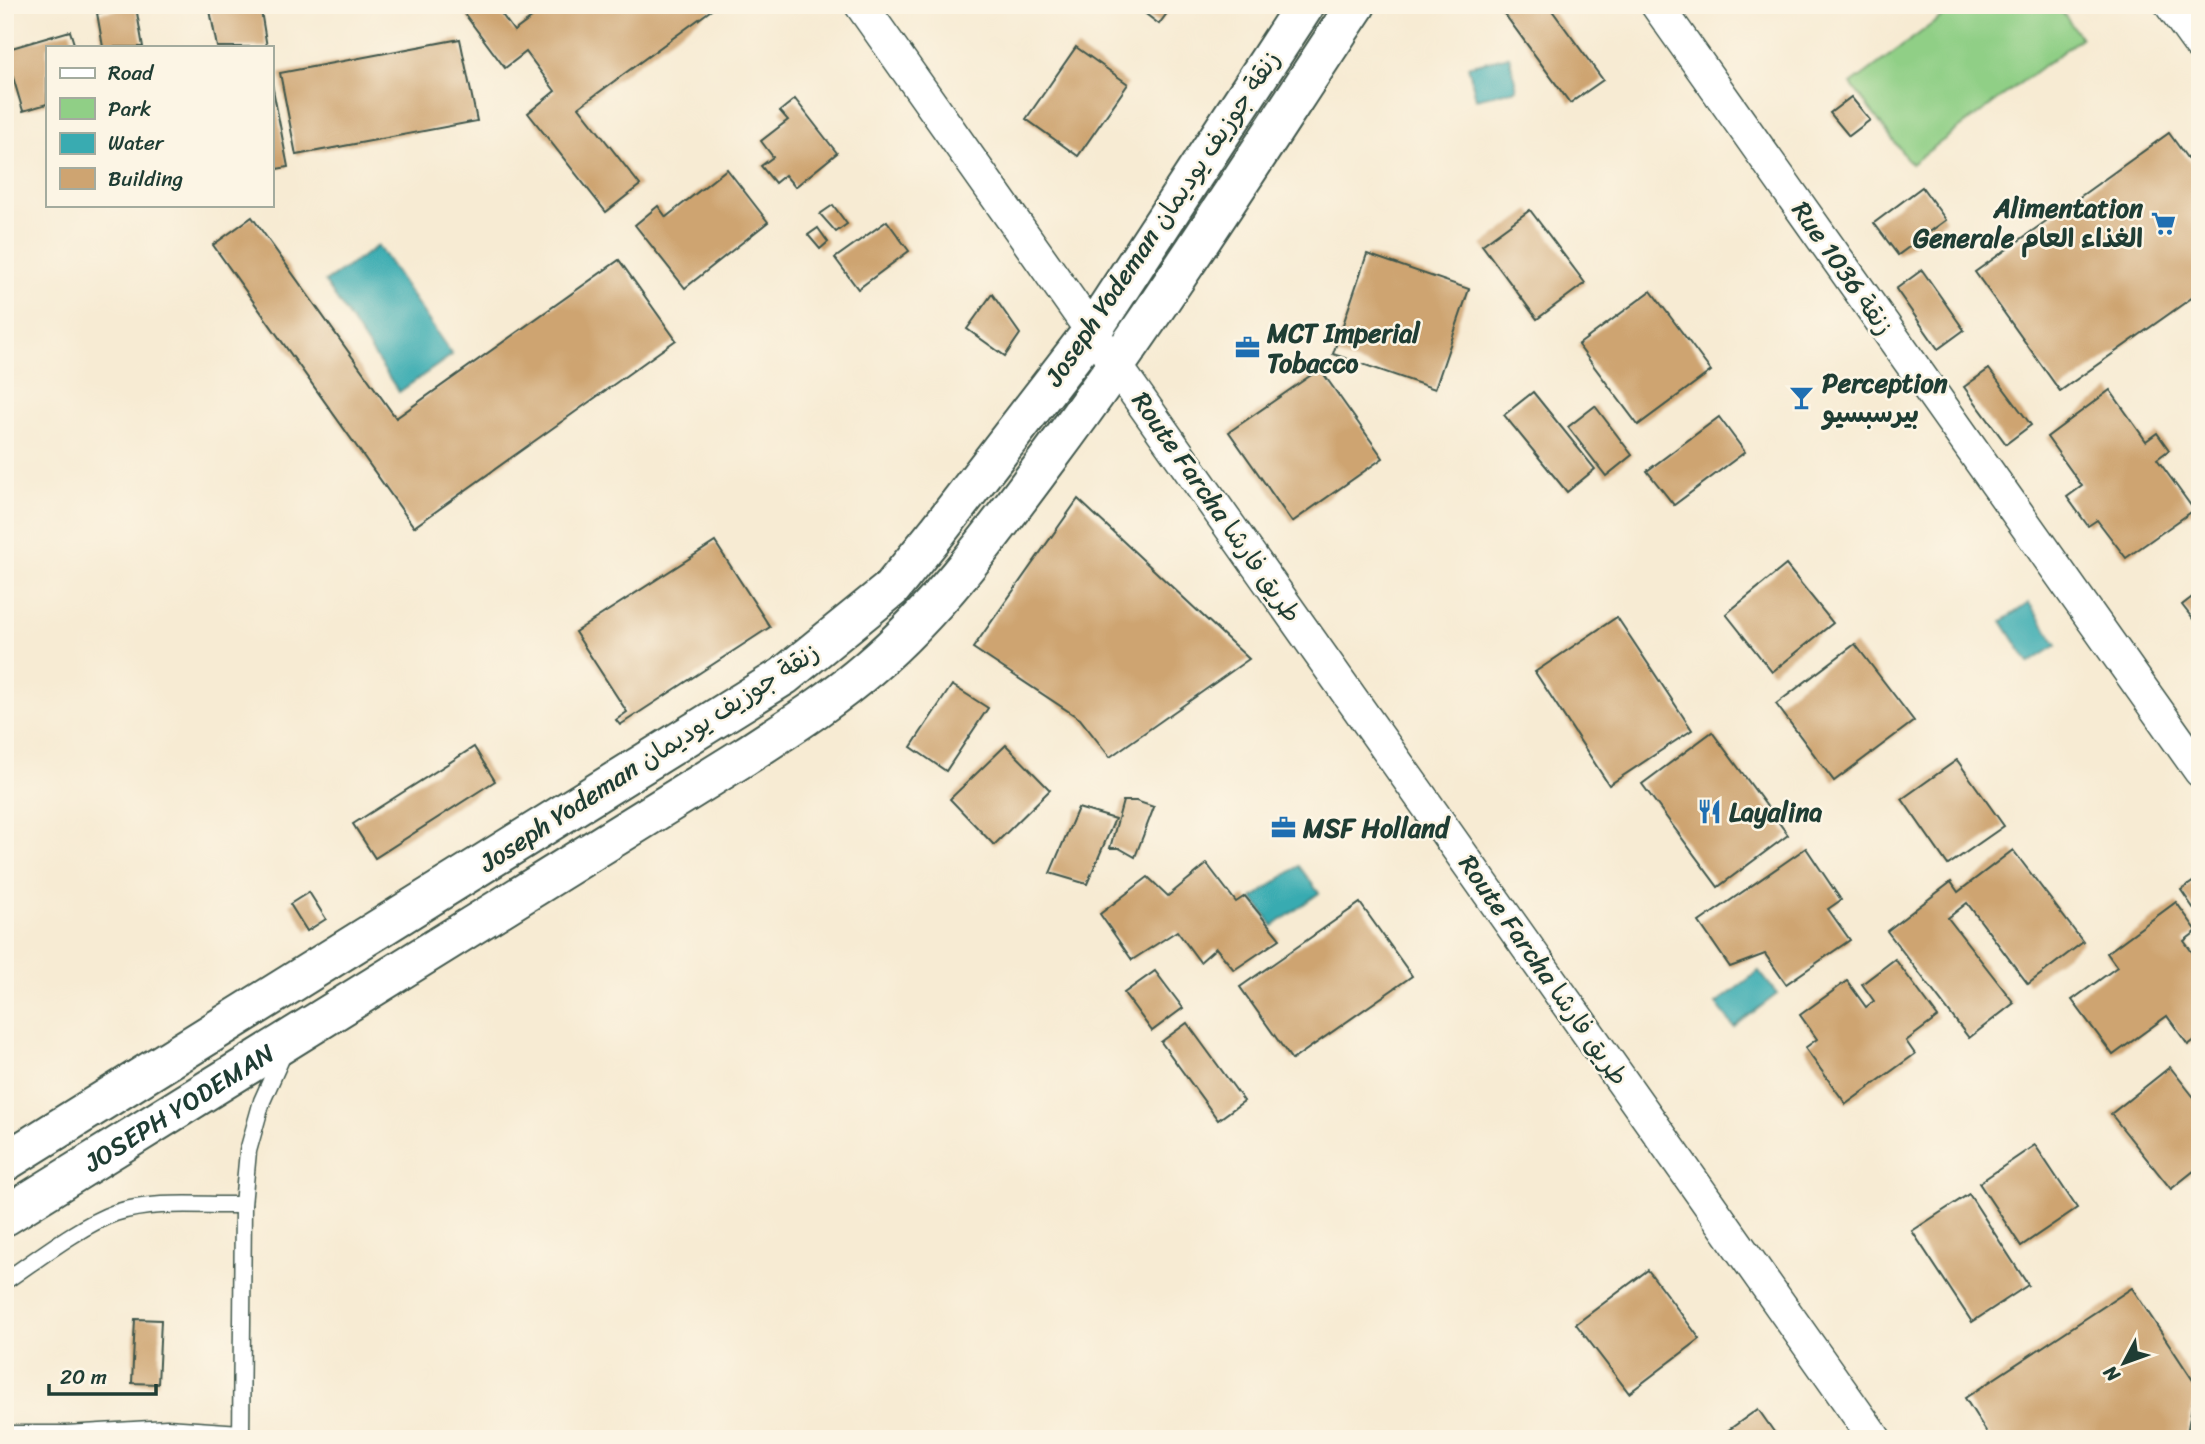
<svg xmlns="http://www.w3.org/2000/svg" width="2205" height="1444" font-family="Sriracha,'Playpen Sans Arabic',sans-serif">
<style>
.green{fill:#90cf86;stroke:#58865d;stroke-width:2}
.water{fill:#39abb1;stroke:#2c7472;stroke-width:2}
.building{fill:#cea471}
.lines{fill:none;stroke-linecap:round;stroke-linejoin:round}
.lane-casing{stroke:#3f574c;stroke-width:19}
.street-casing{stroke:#3f574c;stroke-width:35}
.secondary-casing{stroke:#3f574c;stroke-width:42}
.lane{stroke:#fff;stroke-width:16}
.street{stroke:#fff;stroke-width:32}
.secondary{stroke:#fff;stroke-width:38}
.labels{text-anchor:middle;stroke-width:5;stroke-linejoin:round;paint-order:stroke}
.poi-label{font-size:26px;font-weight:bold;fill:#1f3d34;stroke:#fcf5e5;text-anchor:start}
.street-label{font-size:26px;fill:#1f3d34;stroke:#fcf5e5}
</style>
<rect width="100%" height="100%" fill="#fcf5e5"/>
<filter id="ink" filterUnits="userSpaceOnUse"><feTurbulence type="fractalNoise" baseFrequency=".0143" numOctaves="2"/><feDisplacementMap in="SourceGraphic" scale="14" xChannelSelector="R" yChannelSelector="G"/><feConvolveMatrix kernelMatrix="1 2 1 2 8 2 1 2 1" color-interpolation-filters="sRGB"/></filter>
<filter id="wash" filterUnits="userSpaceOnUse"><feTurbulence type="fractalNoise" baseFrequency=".00686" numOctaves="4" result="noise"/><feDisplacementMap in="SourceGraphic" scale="28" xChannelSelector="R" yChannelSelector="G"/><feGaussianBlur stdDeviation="1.57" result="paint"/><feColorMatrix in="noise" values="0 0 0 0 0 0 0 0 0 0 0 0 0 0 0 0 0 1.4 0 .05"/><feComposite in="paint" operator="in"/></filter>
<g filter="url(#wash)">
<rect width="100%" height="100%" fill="#f7ebd3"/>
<!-- green -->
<polygon class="green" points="1958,5 2057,5 2081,38 1911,164 1851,84"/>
<!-- water -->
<g class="water">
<polygon points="1509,56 1517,89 1476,99 1468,66"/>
<polygon points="378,246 452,355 399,392 325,282"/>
<polygon points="2029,603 2057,645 2029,663 2002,621"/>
<polygon points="1299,866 1319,893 1273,926 1253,898"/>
<polygon points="1759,971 1777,994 1734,1027 1716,1004"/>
</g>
<g id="blocks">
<!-- building -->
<g class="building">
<polygon points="241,5 260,5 267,47 217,47 210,10"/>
<polygon points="458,5 495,5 514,31 549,5 718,5 579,107 640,185 606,212 528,113 555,91 526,52 505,68"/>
<polygon points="1134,5 1173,5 1159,24"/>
<polygon points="1498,5 1548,5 1603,80 1570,103"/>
<polygon points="136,7 143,47 103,47 97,13"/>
<polygon points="70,31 75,47 47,47 47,104 23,111 5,50"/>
<polygon points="460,39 477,121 296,155 280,73"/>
<polygon points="1076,47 1128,84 1078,156 1026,119"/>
<polygon points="271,79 288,167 271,170"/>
<polygon points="1851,97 1870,120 1849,136 1830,113"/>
<polygon points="795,99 837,153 795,187 785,175 775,183 761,166 773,157 761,141 788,120 780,111"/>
<polygon points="2169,133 2200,176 2200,292 2060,391 1975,272"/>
<polygon points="727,169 768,222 685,288 635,225 658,206 666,217"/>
<polygon points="1922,187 1946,220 1898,255 1874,223"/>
<polygon points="833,205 847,224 836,232 820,214"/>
<polygon points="1530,210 1585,283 1537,319 1482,245"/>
<polygon points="252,217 396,418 619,260 676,340 414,527 213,245"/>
<polygon points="887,221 909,251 858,289 835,258"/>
<polygon points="818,228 828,242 820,249 808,235"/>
<polygon points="1367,254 1469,289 1435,389 1333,354"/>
<polygon points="1922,270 1964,330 1938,349 1896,289"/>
<polygon points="1651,291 1711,371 1638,425 1578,345"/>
<polygon points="992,294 1020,334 1005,356 967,329"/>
<polygon points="1320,369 1383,458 1292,522 1229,432"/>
<polygon points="1989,369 2031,425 2006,444 1964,387"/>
<polygon points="2110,390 2146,441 2157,433 2169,450 2157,459 2194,510 2126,558 2097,520 2088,526 2067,497 2082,486 2047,437"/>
<polygon points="1533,392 1595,469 1567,492 1504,415"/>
<polygon points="1595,406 1632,455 1606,476 1568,427"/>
<polygon points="1719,417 1745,452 1674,505 1647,471"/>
<polygon points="1078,499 1249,659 1110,757 1080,719 973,648"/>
<polygon points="715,542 770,627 620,725 616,720 627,712 575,632"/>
<polygon points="1786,565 1833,623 1772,672 1726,614"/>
<polygon points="2200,591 2200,628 2182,605"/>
<polygon points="1617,617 1692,730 1609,785 1535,672"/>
<polygon points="1855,644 1914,721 1834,781 1776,704"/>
<polygon points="952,685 988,708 946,771 911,747"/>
<polygon points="1712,732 1788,835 1718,887 1642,784"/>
<polygon points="1006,745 1050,790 994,845 950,799"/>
<polygon points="474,747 495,781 375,858 353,824"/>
<polygon points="1957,760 2004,826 1948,865 1902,799"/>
<polygon points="1123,801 1136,801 1154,807 1135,857 1119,848 1110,848"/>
<polygon points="1078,808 1115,819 1087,884 1050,873"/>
<polygon points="1806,848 1841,900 1828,909 1850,940 1786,984 1765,954 1730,967 1699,922"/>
<polygon points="2013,850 2083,942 2028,984 1967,903 1948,918 2014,1003 1969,1038 1887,931 1951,882 1958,892"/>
<polygon points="1207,864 1236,902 1245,896 1280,939 1234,970 1216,948 1200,962 1177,931 1132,960 1100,914 1148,877 1168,896"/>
<polygon points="2200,877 2200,913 2198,915 2181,890"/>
<polygon points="309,892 326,919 307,931 290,904"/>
<polygon points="2176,902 2197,931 2184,941 2200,963 2200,1036 2188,1045 2167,1016 2113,1055 2072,1000 2117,967 2107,953"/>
<polygon points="1360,903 1412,976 1292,1060 1240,987"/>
<polygon points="1895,959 1938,1017 1906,1041 1915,1054 1846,1104 1805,1048 1817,1039 1800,1015 1847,981 1866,1007 1874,1001 1862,984"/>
<polygon points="1155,971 1183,1008 1152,1031 1124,993"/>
<polygon points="1187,1023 1244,1101 1218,1120 1161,1042"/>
<polygon points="2170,1067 2200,1105 2200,1166 2171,1189 2111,1114"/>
<polygon points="2035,1145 2077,1208 2021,1246 1979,1183"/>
<polygon points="1969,1194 2028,1285 1972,1322 1912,1231"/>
<polygon points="1648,1270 1700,1339 1629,1393 1576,1324"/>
<polygon points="2132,1288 2196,1385 2186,1439 1991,1439 1965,1398"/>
<polygon points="135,1319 161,1320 158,1384 132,1383"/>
<polygon points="1758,1409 1779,1439 1716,1439"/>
</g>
</g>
</g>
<g filter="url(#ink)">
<use href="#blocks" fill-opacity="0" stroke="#3f574c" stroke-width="2"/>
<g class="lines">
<defs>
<g id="lane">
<path d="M5,1281C36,1260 81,1225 115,1213C155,1200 202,1206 243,1205"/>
<polyline points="5,1434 67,1434 167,1428 241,1433"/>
<polyline points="241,1439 243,1205 248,1151 262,1101 284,1052"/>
</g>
<g id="street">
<polyline points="861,5 1875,1439"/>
<polyline points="1657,5 2200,771"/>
<polyline points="2171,5 2200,45"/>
</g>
<g id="secondary">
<polyline points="5,1162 784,676 891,589 938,531 1092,331 1305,5"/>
<path id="s1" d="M5,1216L745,756C788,728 831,701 870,667C941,606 995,530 1051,455C1159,310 1256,156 1356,5"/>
</g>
</defs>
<!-- lane casing -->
<use href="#lane" class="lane-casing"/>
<!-- street casing -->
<use href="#street" class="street-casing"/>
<!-- secondary casing -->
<use href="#secondary" class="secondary-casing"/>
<!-- lane -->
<use href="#lane" class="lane"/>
<!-- street -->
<use href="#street" class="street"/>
<!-- secondary -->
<use href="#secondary" class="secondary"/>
</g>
</g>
<!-- icons -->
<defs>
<symbol id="supermarket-bare" viewBox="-9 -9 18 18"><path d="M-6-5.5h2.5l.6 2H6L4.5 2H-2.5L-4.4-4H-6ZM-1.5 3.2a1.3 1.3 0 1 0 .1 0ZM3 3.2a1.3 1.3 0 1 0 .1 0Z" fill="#1f6fb2" stroke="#fcf5e5" stroke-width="2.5" paint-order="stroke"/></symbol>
<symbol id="office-bare" viewBox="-9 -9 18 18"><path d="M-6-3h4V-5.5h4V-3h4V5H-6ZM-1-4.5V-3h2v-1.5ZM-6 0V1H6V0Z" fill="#1f6fb2" stroke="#fcf5e5" stroke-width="2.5" paint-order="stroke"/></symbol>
<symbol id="bar-bare" viewBox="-9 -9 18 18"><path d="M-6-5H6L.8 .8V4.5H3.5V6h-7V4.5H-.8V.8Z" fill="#1f6fb2" stroke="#fcf5e5" stroke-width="2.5" paint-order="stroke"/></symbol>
<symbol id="restaurant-bare" viewBox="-9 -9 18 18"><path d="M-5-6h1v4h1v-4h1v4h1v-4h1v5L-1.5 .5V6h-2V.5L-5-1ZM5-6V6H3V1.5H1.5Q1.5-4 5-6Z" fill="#1f6fb2" stroke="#fcf5e5" stroke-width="2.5" paint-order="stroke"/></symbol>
</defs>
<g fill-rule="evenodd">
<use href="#supermarket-bare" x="2146" y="206" width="35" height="35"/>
<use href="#office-bare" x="1230" y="330" width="35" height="35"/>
<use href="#bar-bare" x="1784" y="380" width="35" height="35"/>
<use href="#restaurant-bare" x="1692" y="794" width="35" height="35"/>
<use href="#office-bare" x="1266" y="810" width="35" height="35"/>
</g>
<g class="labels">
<!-- poi labels -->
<g class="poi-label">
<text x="2143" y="217" text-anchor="end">Alimentation<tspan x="2143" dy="30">Generale الغذاء العام</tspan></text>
<text x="1267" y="342">MCT Imperial<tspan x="1267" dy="30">Tobacco</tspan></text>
<text x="1822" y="392">Perception<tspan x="1822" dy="30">بيرسبسيو</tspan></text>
<text x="1729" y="821">Layalina</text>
<text x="1303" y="837">MSF Holland</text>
</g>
<!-- street labels -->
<g class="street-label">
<text transform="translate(1162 218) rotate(-56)" y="9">Joseph Yodeman زنقة جوزيف يوديمان</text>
<text transform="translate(1843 268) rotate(55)" y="9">Rue 1036 زنقة</text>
<text transform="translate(1217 507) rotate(55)" y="9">Route Farcha طريق فارشا</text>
<text transform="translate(649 757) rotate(-33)" y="9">Joseph Yodeman زنقة جوزيف يوديمان</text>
<text transform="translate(1544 970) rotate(55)" y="9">Route Farcha طريق فارشا</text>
<text dy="9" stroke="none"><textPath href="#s1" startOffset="205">JOSEPH YODEMAN</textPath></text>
</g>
</g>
<!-- margin -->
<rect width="2205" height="1444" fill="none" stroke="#fcf5e5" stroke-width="28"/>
<!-- legend -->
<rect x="46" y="46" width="228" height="161" fill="#fcf5e5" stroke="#a4ab9e" stroke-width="2"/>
<rect x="60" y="68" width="35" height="10" fill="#ffffff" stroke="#a4ab9e" stroke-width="2"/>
<text x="108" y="80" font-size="21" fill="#1f3d34">Road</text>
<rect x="60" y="98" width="35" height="21" fill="#90cf86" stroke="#a4ab9e" stroke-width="2"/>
<text x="108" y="116" font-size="21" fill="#1f3d34">Park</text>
<rect x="60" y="133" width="35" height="21" fill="#39abb1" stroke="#a4ab9e" stroke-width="2"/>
<text x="108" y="150" font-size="21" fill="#1f3d34">Water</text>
<rect x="60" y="168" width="35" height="21" fill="#cea471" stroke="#a4ab9e" stroke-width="2"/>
<text x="108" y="186" font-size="21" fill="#1f3d34">Building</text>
<!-- north arrow -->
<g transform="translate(2124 1363) rotate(229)" stroke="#fcf5e5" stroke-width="5" paint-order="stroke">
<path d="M0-5L12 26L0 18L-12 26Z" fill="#1f3d34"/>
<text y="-10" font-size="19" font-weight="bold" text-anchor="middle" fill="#1f3d34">N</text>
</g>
<!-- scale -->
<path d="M49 1384v10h107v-10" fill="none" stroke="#1f3d34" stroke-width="3.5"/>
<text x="60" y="1384" font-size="21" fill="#1f3d34" stroke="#fcf5e5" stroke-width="5" paint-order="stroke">20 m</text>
</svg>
